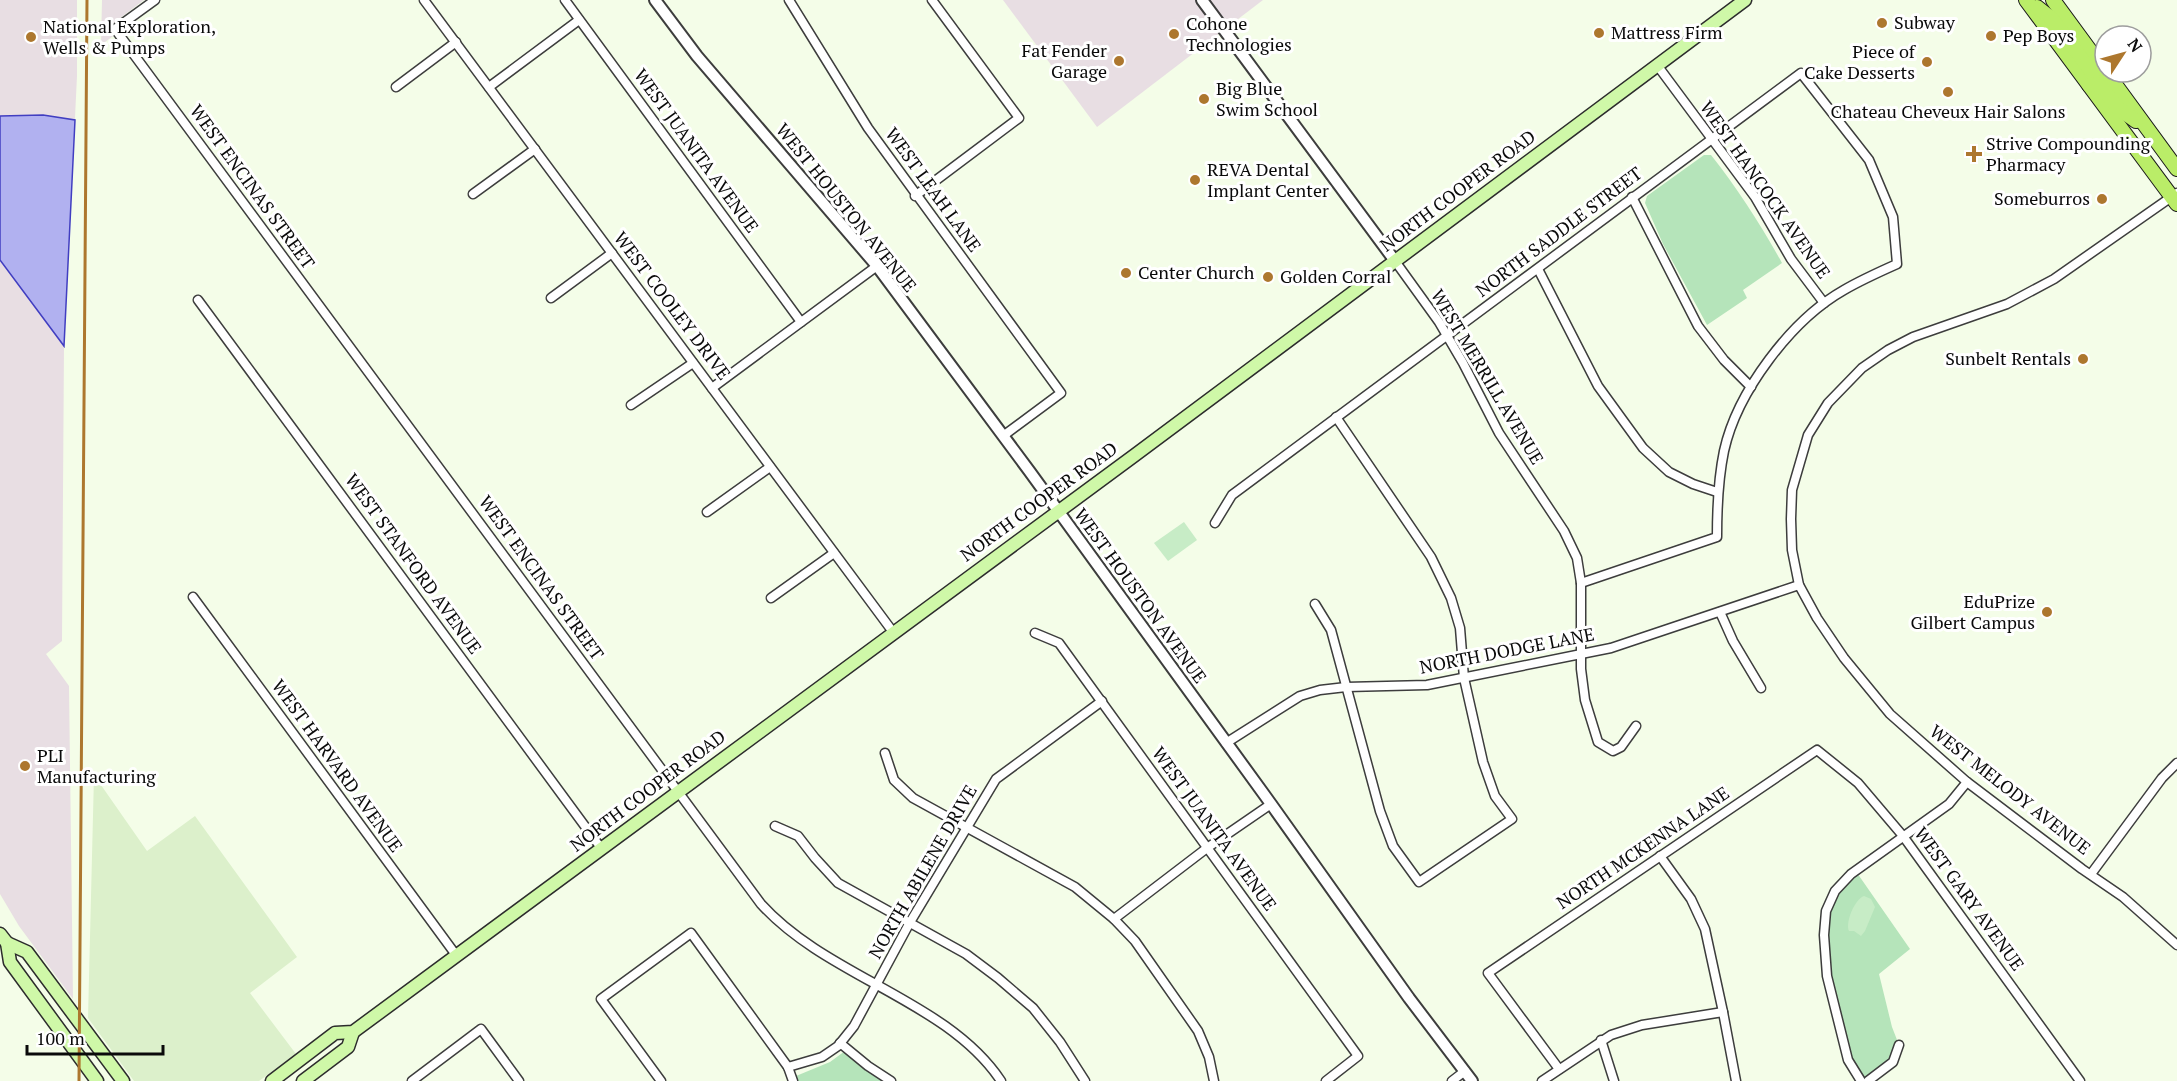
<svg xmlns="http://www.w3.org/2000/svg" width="2177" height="1081" font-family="'PT Serif',serif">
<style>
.industrial{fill:#e8dee3}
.farmland{fill:#dcf0cb}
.green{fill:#b5e4ba}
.pitch{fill:#c7ecc6}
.water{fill:#b1b1f0;stroke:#413ec1;stroke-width:1.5}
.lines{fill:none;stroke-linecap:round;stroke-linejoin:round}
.minor-casing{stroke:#3d3d3d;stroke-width:11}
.tertiary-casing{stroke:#3d3d3d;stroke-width:14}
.secondary-casing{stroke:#2c2c2c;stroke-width:15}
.primary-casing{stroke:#1b1b1b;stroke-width:16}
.minor{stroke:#fff;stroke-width:8}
.tertiary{stroke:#fff;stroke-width:10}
.secondary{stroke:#cff8a8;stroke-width:12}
.primary{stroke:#baed68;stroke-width:14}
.rail{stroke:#ad772e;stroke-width:3}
.poi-dot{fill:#ad772e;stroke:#fff;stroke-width:2}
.labels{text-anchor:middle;stroke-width:6;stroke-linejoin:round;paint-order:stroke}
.poi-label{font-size:18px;fill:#0a0a0a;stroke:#fff;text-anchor:start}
.street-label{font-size:18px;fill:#0a0a0a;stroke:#fff}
</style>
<rect width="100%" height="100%" fill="#f4fde8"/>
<!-- industrial -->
<g class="industrial">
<polygon points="0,0 77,0 77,76 64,346 62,641 46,654 69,686 73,999 19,926 0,894"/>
<polygon points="102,0 144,0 107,28 113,36 101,45"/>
<polygon points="1003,0 1263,0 1097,127"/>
</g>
<!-- farmland -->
<polygon class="farmland" points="94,775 147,851 195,816 297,957 250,993 296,1054 259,1081 134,1081 88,1018"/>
<!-- green -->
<g class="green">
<path d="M1704,155H1711C1738,189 1761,225 1782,263L1743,290L1747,298L1707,325L1663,244L1645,203L1647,196Z"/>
<polygon points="1855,870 1910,949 1879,974 1892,1027 1899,1045 1893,1062 1868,1081 1861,1081 1838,1025 1824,935 1835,891"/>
<polygon points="845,1051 885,1081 798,1081 796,1076 830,1062"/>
</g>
<!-- pitch -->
<g class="pitch">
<polygon points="1184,522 1197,540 1168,561 1154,543"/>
<path d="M1864,896L1871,899L1875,907L1865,931L1861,936L1854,931H1849C1845,922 1855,899 1864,896Z"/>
</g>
<!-- water -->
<polygon class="water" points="43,115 75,120 64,346 0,260 0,116"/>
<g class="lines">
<defs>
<g id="minor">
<path d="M155,0L115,29L761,904C828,978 947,1000 1001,1081"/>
<polyline points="424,0 893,632"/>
<polyline points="565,0 801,322"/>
<polyline points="789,0 868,128 1061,393 1003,436"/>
<polyline points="1657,65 1755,197 1791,259 1824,303"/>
<polyline points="396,87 456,42"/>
<polyline points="489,87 579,20"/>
<polyline points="2177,193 2054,279 2007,304 1913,337 1888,350 1862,368 1828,403 1808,435 1792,490 1791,519 1792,550 1799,585 1817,618 1844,658 1890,714 1967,782 2082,869 2123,897 2177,945"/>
<polyline points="473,194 535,149"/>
<polyline points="915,196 1019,118 932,0"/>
<polyline points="1632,197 1698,326 1724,360 1751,387"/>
<polyline points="1395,261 1439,322 1463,363 1499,433 1564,531 1577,558 1581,583 1581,669 1585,700 1598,742 1613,751 1621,747 1636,726"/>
<polyline points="1538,269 1598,386 1643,448 1669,472 1693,484 1717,492"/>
<polyline points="551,298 612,253"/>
<polyline points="198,300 601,848"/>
<polyline points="712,388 877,266"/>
<polyline points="631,405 693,363"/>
<polyline points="707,512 770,467"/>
<path d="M1215,523L1232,495L1801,73L1869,160L1893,217L1897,264C1879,272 1861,280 1844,290C1791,320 1737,392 1724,451C1718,480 1717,508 1717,537L1581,583"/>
<polyline points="193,597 456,955"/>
<polyline points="771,598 834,553"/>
<polyline points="1315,604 1331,630 1380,811 1393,846 1419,882 1512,819 1495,796 1483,762 1464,678 1460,628 1451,598 1431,557 1336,417"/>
<polyline points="1720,612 1733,641 1761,688"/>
<polyline points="1035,633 1059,643 1358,1056 1326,1081"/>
<polyline points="1226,743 1300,696 1320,690 1346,687 1427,685 1611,648 1799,585"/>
<polyline points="885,753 894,780 913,798 1075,887 1114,919 1135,941 1198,1031 1209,1057 1214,1081"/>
<polyline points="775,826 798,836 815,858 838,883 966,954 998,978 1033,1008 1060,1042 1085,1081"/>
<polyline points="1660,856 1691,899 1705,929 1723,1012 1736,1081"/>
<polyline points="2091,874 2162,778 2177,763"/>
<polyline points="1114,919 1207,848 1271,804"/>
<polyline points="1601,1040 1614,1081"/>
<polyline points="840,1043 868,1066 891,1081"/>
<polyline points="788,1067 822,1057 838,1046 854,1026 909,924 996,779 1102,701"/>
<polyline points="1559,1069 1488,973 1817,750 1858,783 1903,836 2080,1081"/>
<polyline points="412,1081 481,1029 519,1081"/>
<polyline points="661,1081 601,999 691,933 788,1067 793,1081"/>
<polyline points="1452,1081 1465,1071"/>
<polyline points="1542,1081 1611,1035 1642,1025 1723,1012"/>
<polyline points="1861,1081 1848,1060 1827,976 1824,935 1826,911 1835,891 1851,874 1949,804 1967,782"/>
<polyline points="1868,1081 1893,1062 1899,1045"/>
</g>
<g id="tertiary">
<polyline points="655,0 697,56 877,266 1030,472 1271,804 1409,998 1472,1081"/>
<polyline points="1202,0 1395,261"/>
</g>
<g id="secondary">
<polyline points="0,934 7,943 10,962 97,1081"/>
<polyline points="7,943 27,952 123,1081"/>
<polyline points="272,1081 335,1033 353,1032 1135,455 1745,0"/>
<polyline points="303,1081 348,1047 353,1032"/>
</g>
<g id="primary">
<polyline points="2026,0 2177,204"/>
<polyline points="2053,0 2105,71"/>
<polyline points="2037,7 2052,19 2092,72 2099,76 2106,73"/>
<polyline points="2106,72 2177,169"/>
<polyline points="2089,85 2099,84 2118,108 2136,121"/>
</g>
</defs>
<!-- minor casing -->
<use href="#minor" class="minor-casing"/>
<!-- tertiary casing -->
<use href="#tertiary" class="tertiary-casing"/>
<!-- secondary casing -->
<use href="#secondary" class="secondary-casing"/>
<!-- primary casing -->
<use href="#primary" class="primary-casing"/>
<!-- minor -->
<use href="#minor" class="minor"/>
<!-- tertiary -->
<use href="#tertiary" class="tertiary"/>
<!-- secondary -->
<use href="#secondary" class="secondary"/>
<!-- primary -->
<use href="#primary" class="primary"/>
<!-- rail -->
<polyline class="rail" points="79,1081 87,0"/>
</g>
<!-- markers -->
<g class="poi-dot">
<circle cx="1882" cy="23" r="6"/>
<circle cx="1599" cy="33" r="6"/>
<circle cx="1174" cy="34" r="6"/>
<circle cx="1991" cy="36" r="6"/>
<circle cx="31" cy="37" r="6"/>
<circle cx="1119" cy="61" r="6"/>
<circle cx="1927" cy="62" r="6"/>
<circle cx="1948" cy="92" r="6"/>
<circle cx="1204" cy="99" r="6"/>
<path d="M1971 145h6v6h6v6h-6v6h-6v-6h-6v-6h6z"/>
<circle cx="1195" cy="180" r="6"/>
<circle cx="2102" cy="199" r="6"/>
<circle cx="1126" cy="273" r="6"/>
<circle cx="1268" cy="277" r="6"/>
<circle cx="2083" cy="359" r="6"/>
<circle cx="2047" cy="612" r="6"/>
<circle cx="25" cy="766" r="6"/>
</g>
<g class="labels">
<!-- poi labels -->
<g class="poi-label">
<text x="1894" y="29">Subway</text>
<text x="1186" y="30">Cohone<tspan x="1186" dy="21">Technologies</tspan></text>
<text x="43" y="33">National Exploration,<tspan x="43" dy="21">Wells &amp; Pumps</tspan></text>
<text x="1611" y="39">Mattress Firm</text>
<text x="2003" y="42">Pep Boys</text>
<text x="1107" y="57" text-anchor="end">Fat Fender<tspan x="1107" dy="21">Garage</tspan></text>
<text x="1915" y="58" text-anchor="end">Piece of<tspan x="1915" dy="21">Cake Desserts</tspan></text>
<text x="1216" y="95">Big Blue<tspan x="1216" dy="21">Swim School</tspan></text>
<text x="1948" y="118" text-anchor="middle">Chateau Cheveux Hair Salons</text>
<text x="1986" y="150">Strive Compounding<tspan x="1986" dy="21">Pharmacy</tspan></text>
<text x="1207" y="176">REVA Dental<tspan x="1207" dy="21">Implant Center</tspan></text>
<text x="2090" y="205" text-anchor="end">Someburros</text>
<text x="1138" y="279">Center Church</text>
<text x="1280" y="283">Golden Corral</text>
<text x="2071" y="365" text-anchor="end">Sunbelt Rentals</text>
<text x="2035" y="608" text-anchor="end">EduPrize<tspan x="2035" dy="21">Gilbert Campus</tspan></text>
<text x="37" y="762">PLI<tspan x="37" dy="21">Manufacturing</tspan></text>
</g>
<!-- street labels -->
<g class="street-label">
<text transform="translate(696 151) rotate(54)" y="6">WEST JUANITA AVENUE</text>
<text transform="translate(252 187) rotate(54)" y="6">WEST ENCINAS STREET</text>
<text transform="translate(933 190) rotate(54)" y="6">WEST LEAH LANE</text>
<text transform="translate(1765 190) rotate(55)" y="6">WEST HANCOCK AVENUE</text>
<text transform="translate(1458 191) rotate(-37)" y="6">NORTH COOPER ROAD</text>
<text transform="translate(846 208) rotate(51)" y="6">WEST HOUSTON AVENUE</text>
<text transform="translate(1559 232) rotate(-37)" y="6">NORTH SADDLE STREET</text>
<text transform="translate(672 306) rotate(53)" y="6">WEST COOLEY DRIVE</text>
<text transform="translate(1487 377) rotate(59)" y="6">WEST MERRILL AVENUE</text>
<text transform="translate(1039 502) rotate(-36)" y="6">NORTH COOPER ROAD</text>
<text transform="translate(413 564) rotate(54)" y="6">WEST STANFORD AVENUE</text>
<text transform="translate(541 578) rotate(54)" y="6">WEST ENCINAS STREET</text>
<text transform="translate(1140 596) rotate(54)" y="6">WEST HOUSTON AVENUE</text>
<text transform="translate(1507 651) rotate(-11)" y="6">NORTH DODGE LANE</text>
<text transform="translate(337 766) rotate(54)" y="6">WEST HARVARD AVENUE</text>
<text transform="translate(2010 790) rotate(38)" y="6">WEST MELODY AVENUE</text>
<text transform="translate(648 791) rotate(-37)" y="6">NORTH COOPER ROAD</text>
<text transform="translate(1214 829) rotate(54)" y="6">WEST JUANITA AVENUE</text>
<text transform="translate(1643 848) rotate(-34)" y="6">NORTH MCKENNA LANE</text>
<text transform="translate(923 872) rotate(-60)" y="6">NORTH ABILENE DRIVE</text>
<text transform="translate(1969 899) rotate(54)" y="6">WEST GARY AVENUE</text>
</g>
</g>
<!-- north arrow -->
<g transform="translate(2123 54) rotate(54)"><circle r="28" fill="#ffffff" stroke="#9d9d9d" stroke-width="1.5"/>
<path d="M0-4.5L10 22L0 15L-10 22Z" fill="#ad772e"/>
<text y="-9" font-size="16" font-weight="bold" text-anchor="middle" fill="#0a0a0a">N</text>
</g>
<!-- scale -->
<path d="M27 1045v9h136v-9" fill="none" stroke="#0a0a0a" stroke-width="3"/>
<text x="36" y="1045" font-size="18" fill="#0a0a0a" stroke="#ffffff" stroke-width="4.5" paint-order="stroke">100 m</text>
</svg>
